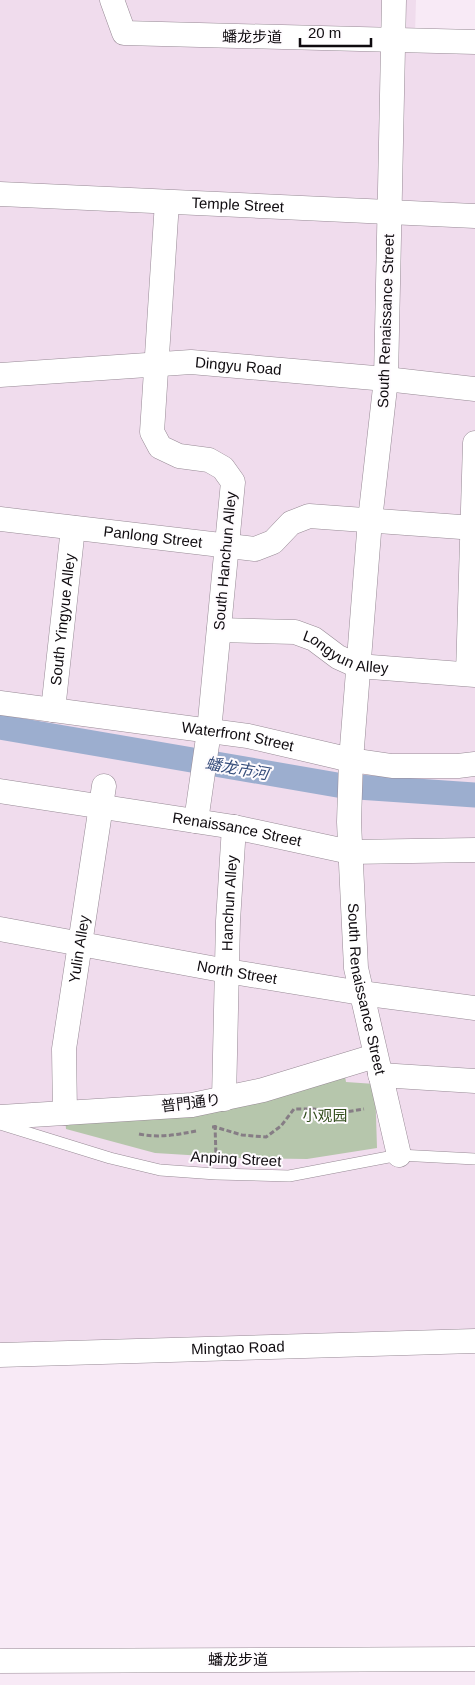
<svg xmlns="http://www.w3.org/2000/svg" width="475" height="1685" font-family="Helvetica,'Noto Sans SC','Noto Sans JP',sans-serif">
<style>
.built{fill:#f0dced}
.green{fill:#b6c6ac}
.lines{fill:none;stroke-linecap:round;stroke-linejoin:round}
.canal{stroke:#9caecf;stroke-width:25}
.lane-casing{stroke:#978a95;stroke-width:12}
.street-casing{stroke:#978a95;stroke-width:25}
.path{stroke:#867d85;stroke-width:3;stroke-dasharray:5 2.5;stroke-linecap:butt}
.lane{stroke:#fff;stroke-width:11}
.street{stroke:#fff;stroke-width:24}
.labels{text-anchor:middle;stroke-width:4;stroke-linejoin:round;paint-order:stroke}
.street-label{font-size:15px;fill:#0f0b0f;stroke:#fefbfe}
.park-label{font-size:15px;fill:#304c1a;stroke:#fefbfe}
.water-label{font-size:16px;font-style:italic;fill:#354d7b;stroke:#fefbfe}
</style>
<rect width="100%" height="100%" fill="#f8eaf6"/>
<!-- built -->
<polygon class="built" points="0,0 416,0 415,34 475,36 475,1332 0,1346"/>
<!-- green -->
<polygon class="green" points="344,1070 346,1082 375,1084 377,1148 307,1159 237,1158 155,1153 66,1129 65,1117"/>
<g class="lines">
<!-- canal -->
<polyline class="canal" points="0,727 343,786 475,795"/>
<defs>
<polyline id="lane" points="0,1124 110,1158 160,1170 216,1174 289,1176 399,1155 475,1159"/>
<g id="street">
<polyline points="112,0 124,33 475,42"/>
<path id="s1" d="M394,0L386,379L370,520L351,760L349,822L356,968L399,1155"/>
<path id="s2" d="M0,194L475,216"/>
<polyline points="167,202 152,432 160,447 179,456 209,460 223,468 233,482 209,731 196,821"/>
<path id="s3" d="M0,375L191,362L386,379L475,389"/>
<path id="s4" d="M0,519L255,549L273,542L291,523L309,516L475,528"/>
<path id="s5" d="M219,630L295,632L314,639L338,657L358,666L475,675"/>
<polyline points="468,674 475,443"/>
<path id="s6" d="M0,703L248,736L351,760L392,766H458L475,764"/>
<path id="s7" d="M53,710L73,528"/>
<path id="s8" d="M0,791L234,827L350,852L475,850"/>
<path id="s9" d="M0,929L227,971L361,993L475,1008"/>
<polyline points="380,1075 475,1081"/>
<path id="s10" d="M224,1099L228,921L234,827"/>
<path id="s11" d="M65,1113L64,1049L104,786"/>
<polyline points="0,1117 192,1105 263,1090 375,1056"/>
<path id="s12" d="M0,1355L475,1341"/>
<polyline points="0,1661 475,1659"/>
</g>
</defs>
<!-- lane casing -->
<use href="#lane" class="lane-casing"/>
<!-- street casing -->
<use href="#street" class="street-casing"/>
<!-- path -->
<g class="path">
<polyline points="215,1125 216,1156"/>
<polyline points="212,1127 215,1127 242,1135 266,1137 281,1126 294,1109 313,1109 345,1112 364,1109"/>
<path d="M139,1134C159,1138 176,1135 196,1131"/>
</g>
<!-- lane -->
<use href="#lane" class="lane"/>
<!-- street -->
<use href="#street" class="street"/>
</g>
<g class="labels">
<!-- street labels -->
<g class="street-label">
<text transform="translate(252 37) rotate(1)" y="5">蟠龙步道</text>
<text dy="5" stroke="none"><textPath href="#s2" startOffset="238">Temple Street</textPath></text>
<text transform="translate(386 321) rotate(-88)" y="5">South Renaissance Street</text>
<text dy="5" stroke="none"><textPath href="#s3" startOffset="239">Dingyu Road</textPath></text>
<text dy="5" stroke="none"><textPath href="#s4" startOffset="154">Panlong Street</textPath></text>
<text transform="translate(225 561) rotate(-85)" y="5">South Hanchun Alley</text>
<text dy="5" stroke="none"><textPath href="#s7" startOffset="91">South Yingyue Alley</textPath></text>
<text dy="5" stroke="none"><textPath href="#s5" startOffset="132">Longyun Alley</textPath></text>
<text dy="5" stroke="none"><textPath href="#s6" startOffset="240">Waterfront Street</textPath></text>
<text dy="5" stroke="none"><textPath href="#s8" startOffset="240">Renaissance Street</textPath></text>
<text dy="5" stroke="none"><textPath href="#s10" startOffset="196">Hanchun Alley</textPath></text>
<text dy="5" stroke="none"><textPath href="#s11" startOffset="165">Yulin Alley</textPath></text>
<text dy="5" stroke="none"><textPath href="#s9" startOffset="241">North Street</textPath></text>
<text dy="5" stroke="none"><textPath href="#s1" startOffset="992">South Renaissance Street</textPath></text>
<text transform="translate(191 1103) rotate(-7)" y="5">普門通り</text>
<text transform="translate(236 1159) rotate(3)" y="5">Anping Street</text>
<text dy="5" stroke="none"><textPath href="#s12" startOffset="238">Mingtao Road</textPath></text>
<text x="238" y="1665">蟠龙步道</text>
</g>
<!-- park labels -->
<g class="park-label">
<text x="325" y="1121">小观园</text>
</g>
<!-- water labels -->
<g class="water-label">
<text transform="translate(237 768) rotate(10)" y="6">蟠龙市河</text>
</g>
</g>
<!-- scale -->
<path d="M300 38v8h71v-8" fill="none" stroke="#0f0b0f" stroke-width="2.5"/>
<text x="308" y="38" font-size="15" fill="#0f0b0f" stroke="#fefbfe" stroke-width="4" paint-order="stroke">20 m</text>
</svg>
